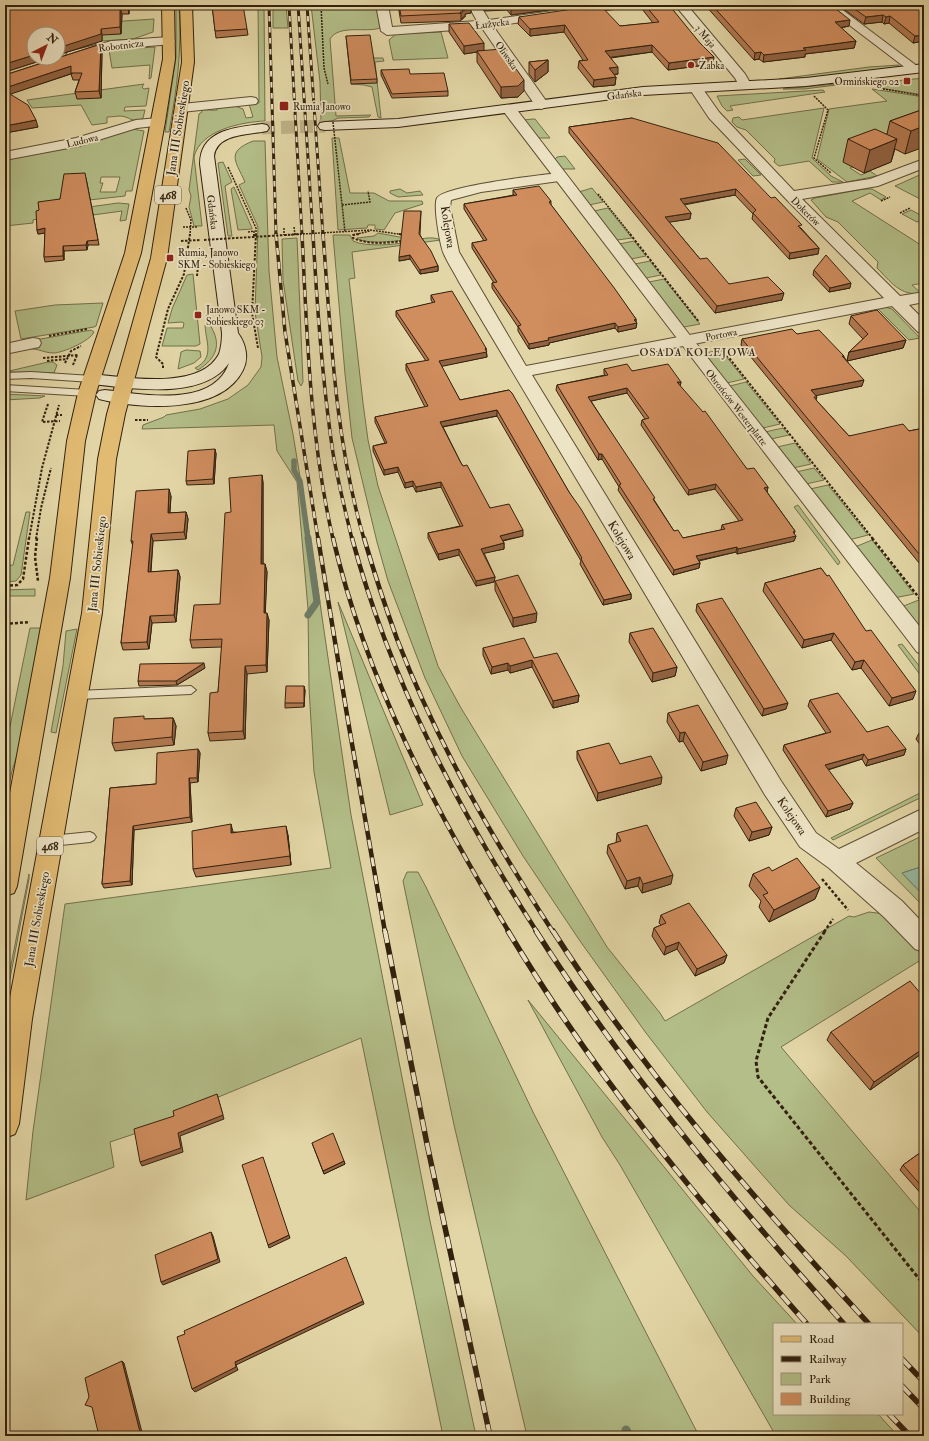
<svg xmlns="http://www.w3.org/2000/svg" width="929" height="1441" font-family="'IM FELL Double Pica',serif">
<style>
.green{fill:#b3be88;stroke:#72704b;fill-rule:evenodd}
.water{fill:#96b9a3;stroke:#6e7c67}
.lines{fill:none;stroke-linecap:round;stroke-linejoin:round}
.stream-far2{stroke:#6e7c67;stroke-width:5.5}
.stream-far1{stroke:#6e7c67;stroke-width:7}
.stream{stroke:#6e7c67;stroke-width:9}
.secondary-tunnel{stroke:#c0b288;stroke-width:13;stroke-dasharray:13 6;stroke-linecap:butt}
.service-casing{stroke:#5e4e34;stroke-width:2}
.minor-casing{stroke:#5e4e34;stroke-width:2}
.tertiary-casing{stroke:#5e4e34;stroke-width:2}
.secondary-casing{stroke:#32210e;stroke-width:2}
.primary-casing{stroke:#32210e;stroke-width:2}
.path-far3{stroke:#32210e;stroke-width:1.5;stroke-dasharray:2 1;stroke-linecap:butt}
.path-far2{stroke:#32210e;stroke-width:2;stroke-dasharray:2.5 1.5;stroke-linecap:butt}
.path-far1{stroke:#32210e;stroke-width:2.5;stroke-dasharray:3 2;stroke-linecap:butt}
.path{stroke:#32210e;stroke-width:3;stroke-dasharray:4 2.5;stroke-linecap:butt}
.service{fill:#ede4c5;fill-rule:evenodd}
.minor{fill:#ede4c5;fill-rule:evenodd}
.tertiary{fill:#ede4c5;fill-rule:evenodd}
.secondary{fill:#ede4c5;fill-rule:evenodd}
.primary{fill:#e2bb73;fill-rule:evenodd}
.rail-far3-casing{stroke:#32210e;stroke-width:3}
.rail-far2-casing{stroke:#32210e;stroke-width:3.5}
.rail-far1-casing{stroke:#32210e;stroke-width:4.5}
.rail-casing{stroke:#32210e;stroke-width:5.5}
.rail-far3{stroke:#ede4c5;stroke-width:2;stroke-dasharray:5.5;stroke-linecap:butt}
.rail-far2{stroke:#ede4c5;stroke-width:2.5;stroke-dasharray:7;stroke-linecap:butt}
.rail-far1{stroke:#ede4c5;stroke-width:3;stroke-dasharray:9;stroke-linecap:butt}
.rail{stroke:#ede4c5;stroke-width:4;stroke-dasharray:12;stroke-linecap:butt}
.path-bridge-far1{stroke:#32210e;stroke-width:1.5;stroke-dasharray:2 1;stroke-linecap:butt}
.path-bridge{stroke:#32210e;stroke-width:2;stroke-dasharray:2.5 1.5;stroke-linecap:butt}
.wall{fill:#b37951;stroke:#32210e;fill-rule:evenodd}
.shaded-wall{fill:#926342;stroke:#32210e}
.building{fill:#d08d5e;stroke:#32210e;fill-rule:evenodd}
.poi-dot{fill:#8f2418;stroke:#ede4c5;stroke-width:1.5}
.labels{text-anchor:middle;stroke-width:3.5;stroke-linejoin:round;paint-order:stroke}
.far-street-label{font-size:10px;fill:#32210e;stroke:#ede4c5}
.far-poi-label{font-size:10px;fill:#32210e;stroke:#ede4c5;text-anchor:start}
.shield{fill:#ede4c5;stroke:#6a5c45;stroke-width:1}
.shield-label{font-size:11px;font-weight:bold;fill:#32210e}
.far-neighbourhood-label{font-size:11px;letter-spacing:1px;fill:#32210e;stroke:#ede4c5}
.street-label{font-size:12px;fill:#32210e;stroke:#ede4c5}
</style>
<rect width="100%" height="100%" fill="#e3d6a6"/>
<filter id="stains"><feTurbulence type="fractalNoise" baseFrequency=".005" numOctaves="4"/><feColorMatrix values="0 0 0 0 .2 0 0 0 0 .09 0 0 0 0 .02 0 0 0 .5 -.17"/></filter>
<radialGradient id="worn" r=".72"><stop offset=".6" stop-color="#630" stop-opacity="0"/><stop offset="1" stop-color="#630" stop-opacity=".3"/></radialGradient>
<!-- green -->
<g class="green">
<path d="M176,5L179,6C182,53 177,87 169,132H165L176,57Z"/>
<path d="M258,5H264L265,121C242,122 200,130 194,157L202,226H194L189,207L191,196L189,190L199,114L202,112L201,110C207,109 211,111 217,110V108L235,106L243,109L246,118L253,117L249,104L259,103Z"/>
<polygon points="273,5 286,5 288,28 273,28"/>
<path d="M311,5H377L380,28C366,33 339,24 330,39L336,116L371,115L369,117L338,118L332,121L321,122L320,82Z"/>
<polygon points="154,19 153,32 133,39 101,41 64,25"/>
<polygon points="441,32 448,58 393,60 389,40 396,34"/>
<polygon points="155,47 151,78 149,79 150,65 112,68 109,50"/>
<polygon points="360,58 383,58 384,61 375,62 381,118 378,117 372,87 364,85 351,84 364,83"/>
<polygon points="899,65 898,67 821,77 779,79 869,67"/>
<polygon points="924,78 924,95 880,88 875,83"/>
<polygon points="877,80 804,89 783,89"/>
<path d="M144,84L142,87L144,89L149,88L146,106L125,107L124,111L145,110L143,118C134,124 130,117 121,116C117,116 112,117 107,117V123L92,125L81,105L32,108L27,100Z"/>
<polygon points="872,89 924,97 924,128 850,168 861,175 870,171 877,176 847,182 817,159 829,109 887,101"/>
<polygon points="823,90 825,92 730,106 733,110 727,111 722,106 717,96"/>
<polygon points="824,108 812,158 831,176 843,182 832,182 809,161 779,166 774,162 775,159 746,130 737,127 732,122 733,118 739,117 742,120"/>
<polygon points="533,119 535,119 550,138 537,138 523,120"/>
<path d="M132,129L144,131L132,191H126L125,196L71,202L40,210L37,219L33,220V223L5,226V157ZM101,177H120L116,192H100L103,183H100Z"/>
<polygon points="332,138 339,138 350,193 374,193 389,201 422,201 423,204 395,213 384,230 375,229 375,225 368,225 367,228 338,230"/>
<path d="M253,141H265L269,271L277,357L293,434L314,562L351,815L430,1221L476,1436H443L361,1038L175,1115L176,1120L110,1142L114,1167L26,1200L33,1131L65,904L331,868L314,772L309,688L308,609L297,482L277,451L274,425L142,429L143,425L164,417L166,415L200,409L228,399L248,385L261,367L262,357L255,312L258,227L239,185L245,182C235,160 226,152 253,141Z"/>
<polygon points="565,156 575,169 561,169 554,160 557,157"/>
<polygon points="745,159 761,175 753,176 738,160"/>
<polygon points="223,162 232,182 225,186 232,236 228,236 218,163"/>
<polygon points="924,173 924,201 895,186"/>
<polygon points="234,187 252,228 252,229 238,230 231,189"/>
<polygon points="592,188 603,202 589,205 579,192"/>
<polygon points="400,189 407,193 420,191 423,195 398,197 390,193 390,191"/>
<path d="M864,189H872L886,197L881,200L870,193L852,201L924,247V283L912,285L921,293C901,297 890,281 877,268L878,262L838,222L826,217L811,200L815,198Z"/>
<polygon points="118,203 129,204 126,220 120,221 122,211 93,215 89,207"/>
<polygon points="608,208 632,238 617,240 594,211"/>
<polygon points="911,210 924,217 924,219 917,222 902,214"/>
<path d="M378,233L410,239C400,241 364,245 357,238L374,236Z"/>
<path d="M333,235H350L353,241C365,247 394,245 407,242C419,240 430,235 441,240L352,252L355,278L349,279L363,403L368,440L378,486L438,666L461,708L607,947L660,1013L665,1021L849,916L854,917L869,912L885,914L924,955V958L781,1047L924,1216V1338L846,1256L789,1205L707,1112L646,1033L580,941L523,856L462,756L425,678L388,581L377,542L352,438L345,374Z"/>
<polygon points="297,238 303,382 301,386 298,381 283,280 282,239"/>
<polygon points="634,241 646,256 631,259 619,244"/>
<polygon points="650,261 661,275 646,278 635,264"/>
<polygon points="193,274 200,344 196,346 162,346 167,328 183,328 184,323 182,322 168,323 172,309 187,275"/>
<polygon points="664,279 700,324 684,327 649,282"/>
<polygon points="103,303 96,326 94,327 21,339 15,311 55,305"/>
<polygon points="885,307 892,309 920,338 909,340 877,308"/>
<path d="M205,325H210C222,344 217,358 198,370L195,368C215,358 206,343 205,325Z"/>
<path d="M91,330L94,332C90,341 63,353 53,353C45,353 37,348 29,349L35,340Z"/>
<polygon points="186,350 200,351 201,357 194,363 178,369 181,352"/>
<polygon points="721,350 744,379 727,383 705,353"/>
<polygon points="48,362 53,362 57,365 54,373 5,372"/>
<polygon points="746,382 780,424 763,428 730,386"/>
<polygon points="5,394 45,396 40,398 5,400"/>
<polygon points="783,428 789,435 771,439 765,432"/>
<polygon points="795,443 811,464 793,468 777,447"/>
<polygon points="814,468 824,480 806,484 796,472"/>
<polygon points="828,485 868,535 849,540 810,489"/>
<polygon points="798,505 840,562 838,565 794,507"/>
<polygon points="26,512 30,512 21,575 16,581 5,582 5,566 13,565"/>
<polygon points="872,540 914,594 894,598 855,547"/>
<polygon points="35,589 35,596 5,596 5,590"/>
<polygon points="919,600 924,607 924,636 901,607"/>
<polygon points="338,602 423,805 390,815"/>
<polygon points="30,628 42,628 30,713 12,771 5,804 5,751"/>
<polygon points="77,629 56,733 51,732 63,666 66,631"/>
<polygon points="902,644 924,672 924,680 898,645"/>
<polygon points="924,791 924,796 833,840 831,838"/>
<polygon points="924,835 924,866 902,873 924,896 924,907 876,858"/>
<polygon points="407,872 418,872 426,887 533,1112 699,1436 527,1436 454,1125 403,881"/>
<polygon points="29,874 29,879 5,1005 5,995"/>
<polygon points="528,1000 753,1276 797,1324 774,1324 774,1414 878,1414 898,1436 776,1436 620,1165 602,1137"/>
</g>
<!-- water -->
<polygon class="water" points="924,866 924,896 902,873"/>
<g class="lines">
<!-- stream-far2 -->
<polyline class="stream-far2" points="294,461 294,470 300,481 308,539"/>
<!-- stream-far1 -->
<polyline class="stream-far1" points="308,615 317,602 308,538"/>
<!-- stream -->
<polyline class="stream" points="626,1430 629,1436"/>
<!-- secondary-tunnel -->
<polyline class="secondary-tunnel" points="262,128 325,126"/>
<defs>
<g id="service">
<polygon points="31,372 92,376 96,379 92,382 31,378 5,379 5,373"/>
<polygon points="5,385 87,390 91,393 87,396 5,391"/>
<polygon points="191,686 196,690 191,694 77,699 72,695 77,691"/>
<polygon points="90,832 94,834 96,837 94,840 90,842 51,846 47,844 45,841 47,838 51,836"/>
</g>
<g id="minor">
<polygon points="376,5 388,5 392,27 477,21 468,5 480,5 489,20 596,5 627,5 621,8 493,26 549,105 542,109 537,108 482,28 387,35 381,31"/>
<polygon points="675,5 687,5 745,74 752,86 751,89 741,89 735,78"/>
<polygon points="823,5 836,5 921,69 915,73 911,72"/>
<polygon points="169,37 175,41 173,44 112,49 72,59 66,55 68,52 112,41"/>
<path d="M695,84L700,85L719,112L794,191L870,179L924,159V168L878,186L802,199L900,296L924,292V302L909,305L924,320V334L918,332L892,306L532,375L781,781L816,833L839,849L924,808V829L856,863L902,901L924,924V952L915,949L884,917L829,868L800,847L765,795L459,282C454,272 447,262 443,252C440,243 433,206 437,198C444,186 541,175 559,173L564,174L566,177L564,180L559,181L481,192L451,200L450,207L459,252L526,366L884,298L786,199L709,118L689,88Z"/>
<polygon points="251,97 256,98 258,101 256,104 182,112 175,108 182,104"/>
<polygon points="158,118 163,119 165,122 163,125 137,128 79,146 5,160 5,152 76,138 136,120"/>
<polygon points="33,338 39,339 41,343 39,347 5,354 5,344"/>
</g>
<polygon id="tertiary" points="509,105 514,106 692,338 924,632 924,655 917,652 504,112 502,109 504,106"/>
<g id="secondary">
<polygon points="924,64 924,72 806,86 643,95 398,127 325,130 320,129 318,126 320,123 325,122 398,119 643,87 806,78"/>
<path d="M262,124L267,125L269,128L267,131C250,135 217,133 214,156L238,333C246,344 249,358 243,370C221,415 139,409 99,399L96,395L99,391L105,390C141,394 213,409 229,363C203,401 131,388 92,384L86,383L83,379L86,375L92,374C125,377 200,391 219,354C221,348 222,340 222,333L200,164C200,130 235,127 262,124Z"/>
</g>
<g id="primary">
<polygon points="162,5 174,5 175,59 165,122 141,253 96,393 85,441 70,578 17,886 14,893 5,896 5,820 50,578 67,441 78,393 125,253 163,59"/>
<polygon points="180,5 192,5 194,62 167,258 125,414 116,459 102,613 32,1019 19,1124 15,1134 5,1138 6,1019 82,613 98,459 107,414 151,258 182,62"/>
</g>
</defs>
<!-- service casing -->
<use href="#service" class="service-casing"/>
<!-- minor casing -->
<use href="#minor" class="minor-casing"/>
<!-- tertiary casing -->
<use href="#tertiary" class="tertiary-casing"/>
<!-- secondary casing -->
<use href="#secondary" class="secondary-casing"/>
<!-- primary casing -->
<use href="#primary" class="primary-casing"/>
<!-- path-far3 -->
<g class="path-far3">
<polyline points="321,5 324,68 328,84"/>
<polyline points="883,89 924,96"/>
<polyline points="814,96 828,110 814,158 831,173"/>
<polyline points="228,167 256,228 256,235"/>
<polyline points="598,194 631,235"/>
<polyline points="881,201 890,197"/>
<polyline points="342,205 370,202 368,191"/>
<polyline points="186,208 191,220 190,235"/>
<polyline points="900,213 910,208"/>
<polyline points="919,224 924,222"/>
<polyline points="183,227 198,227"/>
<polyline points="294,227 295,235"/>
<polyline points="284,228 284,235"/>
<polyline points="355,231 370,230 405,235"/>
<polyline points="248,232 254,231 254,235"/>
<polyline points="353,235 370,231"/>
</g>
<!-- path-far2 -->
<g class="path-far2">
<polyline points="254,234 254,237"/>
<polyline points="256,234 252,313 258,348"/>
<path d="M359,234L353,235V238C369,245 386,243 403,241"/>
<polyline points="399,234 405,235"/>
<polyline points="630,234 699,322"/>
<polyline points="181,241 200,240"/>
<polyline points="197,276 199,255"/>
<polyline points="49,336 87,329"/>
<polyline points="722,349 873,539"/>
<polyline points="43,358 78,355"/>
<polyline points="47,361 67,359"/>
<polyline points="65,363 71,351 81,346"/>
<polyline points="73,365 77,355"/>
<polyline points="163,368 163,364 156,357 168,309 184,274 190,234"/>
<polyline points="48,404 42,422 60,421"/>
<polyline points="56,415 62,415"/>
<polyline points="135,420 148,420"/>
<polyline points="29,539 42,468 59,405"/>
<polyline points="36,539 41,508 51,468"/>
</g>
<!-- path-far1 -->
<g class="path-far1">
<polyline points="37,538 35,557 38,581"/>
<polyline points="872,538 924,604"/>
<polyline points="5,586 17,585 23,579 29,538"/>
<polyline points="5,624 30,622"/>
<polyline points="822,879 848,910"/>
<polyline points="824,932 833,919"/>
</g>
<!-- path -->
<polyline class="path" points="825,931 768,1018 756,1061 758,1077 924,1285"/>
<!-- service -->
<use href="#service" class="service"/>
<!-- minor -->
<use href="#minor" class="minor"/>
<!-- tertiary -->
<use href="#tertiary" class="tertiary"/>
<!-- secondary -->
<use href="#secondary" class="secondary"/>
<!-- primary -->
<use href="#primary" class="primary"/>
<defs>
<g id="rail-far3">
<polyline points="269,5 276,235"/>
<polyline points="289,5 302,235"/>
<polyline points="298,5 313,235"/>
<polyline points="307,5 323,235"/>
</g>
<g id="rail-far2">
<polyline points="276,234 285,332 318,539"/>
<path d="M302,234C307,336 310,439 333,539"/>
<path d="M313,234C317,307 322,380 333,453C338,482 345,510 352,539"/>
<path d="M323,234C331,336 335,441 364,539"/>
</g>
<g id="rail-far1">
<polyline points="318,538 348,721 385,932"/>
<path d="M333,538C366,680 434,808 509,932"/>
<path d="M352,538C390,680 458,809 537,932"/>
<path d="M364,538C374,572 385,606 397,639C437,743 493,839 553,932"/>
</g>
<g id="rail">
<polyline points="385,931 427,1144 490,1436"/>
<path d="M508,931C593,1073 698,1201 807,1324"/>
<path d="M536,931C626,1072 733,1200 844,1324"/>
<path d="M553,931C644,1073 755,1200 869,1324"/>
<polyline points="902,1359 924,1382"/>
<polyline points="902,1386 924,1409"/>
<polyline points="889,1414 910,1436"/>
</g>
</defs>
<!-- rail-far3 casing -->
<use href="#rail-far3" class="rail-far3-casing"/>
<!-- rail-far2 casing -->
<use href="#rail-far2" class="rail-far2-casing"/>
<!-- rail-far1 casing -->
<use href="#rail-far1" class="rail-far1-casing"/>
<!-- rail casing -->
<use href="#rail" class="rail-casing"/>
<!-- rail-far3 -->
<use href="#rail-far3" class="rail-far3"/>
<!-- rail-far2 -->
<use href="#rail-far2" class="rail-far2"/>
<!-- rail-far1 -->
<use href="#rail-far1" class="rail-far1"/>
<!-- rail -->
<use href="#rail" class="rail"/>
<!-- path-bridge-far1 -->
<g class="path-bridge-far1">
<polyline points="333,122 345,232"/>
<polyline points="285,235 355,231"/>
</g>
<!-- path-bridge -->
<polyline class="path-bridge" points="204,240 301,234"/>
</g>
<!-- wall -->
<g class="wall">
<polygon points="5,5 129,5 129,14 122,14 121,34 102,35 102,41 58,55 58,34 49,58 5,72"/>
<polygon points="212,5 247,29 248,35 216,38"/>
<polygon points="398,5 470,5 471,13 465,14 465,17 463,17 463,19 461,19 461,21 401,23"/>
<polygon points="481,5 585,5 511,15 507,10 485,11"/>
<polygon points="639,5 669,5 713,64 668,70 652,52 611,58 618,74 614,75 616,77 615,85 593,87 578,68 579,61 583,60 564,32 530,36 518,24 519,17 620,26 653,23"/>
<polygon points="705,5 831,5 849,26 841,28 856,41 854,48 805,54 805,57 763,62 759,59 754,60"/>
<polygon points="838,5 924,5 924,41 913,43 889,23 884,24 882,22 864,24"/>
<polygon points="449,24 484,50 524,91 518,97 501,98 477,62 477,52 464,54 449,32"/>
<polygon points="346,36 377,79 377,83 351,84"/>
<polygon points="101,44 102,51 101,98 77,99 75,92 79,80 73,80 71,74 10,94 38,127 5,133 5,75"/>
<polygon points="548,60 548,72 535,82 529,74 529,62"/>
<polygon points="381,70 410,74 448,91 448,96 392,98 381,75"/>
<polygon points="924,109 905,154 895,149 891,162 864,173 843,162 848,139 887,134 890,121"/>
<polygon points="632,118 801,228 819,248 818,254 789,259 752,219 753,214 735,195 684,205 691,213 690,219 669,222 700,259 729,284 782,300 715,313 569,133 569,127"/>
<polygon points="86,178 99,245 88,245 87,250 64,251 64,260 45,262 44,257 45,233 38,234 37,230 39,210 60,199"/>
<polygon points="513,190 551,201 551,205 636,319 636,328 618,332 615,328 549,343 549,345 529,349 518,331 518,327 492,288 492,283 494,283 472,248 472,243 484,241 464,209 464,204 514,195 513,195"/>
<polygon points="421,211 420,235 438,266 438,271 420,274 410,259 399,261"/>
<polygon points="814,270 850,288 829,292 813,275"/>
<polygon points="431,295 486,348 487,357 441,366 460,400 509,390 569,492 631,594 631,599 603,605 580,564 581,561 497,416 443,427 461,463 490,508 523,536 503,541 504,543 504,549 484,553 495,577 494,582 476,586 459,555 439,560 428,538 428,533 460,526 441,487 416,492 413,486 405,488 398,472 384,475 373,451 373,446 385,443 375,422 375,417 425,407 406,370 406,364 426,361 396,316 396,311 433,303 431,300"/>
<polygon points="851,316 906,340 903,348 847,361 862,386 815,395 817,397 816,400 849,436 909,431 924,428 924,569 741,345 742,339 797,334 844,356 844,357 847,361 849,352 863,339 849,324"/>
<path d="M604,369L632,371L681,382L680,386L747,469L768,487L767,492L795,531L794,534L796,536L794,541L737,554L736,552L699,561L700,563L699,568L673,575L618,490L619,487L602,459L598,460L556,390L557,385L605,375L604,374ZM627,393L645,419L642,420L641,425L688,495L715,489L739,521L722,525L721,530L683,538L674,531L591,401Z"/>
<polygon points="215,449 216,454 214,484 187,485 186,481"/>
<polygon points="262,475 263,483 263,564 265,564 267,572 265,613 269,620 267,672 247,674 245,739 210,741 208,733 218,692 222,647 192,648 190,640 220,604"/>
<polygon points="171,496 170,513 186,512 188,519 186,539 153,541 151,572 178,570 180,577 176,622 152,623 149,649 123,650 121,643 133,546 131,541"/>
<polygon points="821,568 913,699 889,706 861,668 852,670 831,640 802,648 763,591 765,583"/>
<polygon points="495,581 536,622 513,627 495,590"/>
<polygon points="697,604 786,709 762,716 696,611"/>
<polygon points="630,633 677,667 675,676 652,682 629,642"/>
<polygon points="483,648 534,658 579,695 578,702 553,708 532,667 510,673 508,670 491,674 483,655"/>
<polygon points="205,668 177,685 139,686 138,681"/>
<polygon points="305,690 304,707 285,708 285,703"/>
<polygon points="810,700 867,732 906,749 904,755 866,766 862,759 828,770 853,803 850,809 826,817 783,750 784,745 826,733 808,706"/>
<polygon points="668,713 726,764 701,771 683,741 679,742 667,722"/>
<polygon points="173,718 176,726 174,745 115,751 112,743 145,719"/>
<polygon points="924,730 924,750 916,739 920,731"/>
<polygon points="198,749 200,753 198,782 190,783 192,822 134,830 132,885 104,888 102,884 110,788 156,784"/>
<polygon points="577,751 620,764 661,784 597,801 577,759"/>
<polygon points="736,808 772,827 769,835 749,841 734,816"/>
<polygon points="233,832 288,835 291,865 196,877 193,869"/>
<polygon points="617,833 671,884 642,893 638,886 625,889 607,853 608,845 616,843"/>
<polygon points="772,871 820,887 815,899 769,922 759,907 761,901 749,886 753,874"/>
<polygon points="661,915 727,955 724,963 695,976 677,949 664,955 652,936 654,928 661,925 659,923"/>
<polygon points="831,1032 924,1052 870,1090 827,1040"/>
<polygon points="312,1143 344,1161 345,1164 324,1174"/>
<polygon points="924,1150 924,1197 900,1170 903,1165"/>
</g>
<!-- shaded-wall -->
<g class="shaded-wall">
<polygon points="128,5 129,5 129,14 128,7"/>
<polygon points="535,5 585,5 511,15 511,8"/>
<polygon points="471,6 471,13 465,14 465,17 463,17 463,19 461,19 461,13 460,14 462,7"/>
<polygon points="120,8 122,14 121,34 120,27"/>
<polygon points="883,15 882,22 864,24 866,17"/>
<polygon points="890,16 889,23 884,24 886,17"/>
<polygon points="850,20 849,26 833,29 835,22"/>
<polygon points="565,25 564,32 530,36 530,29"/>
<polygon points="101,29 102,35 102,41 58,55 58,48"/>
<polygon points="924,35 924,41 913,43 915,36"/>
<polygon points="856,41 854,48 805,54 805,57 763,62 764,55 803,48"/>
<polygon points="484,43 484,51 477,51 477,52 464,54 464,46"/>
<polygon points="101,44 102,51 101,98 99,91"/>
<polygon points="652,45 652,52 605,58 605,51"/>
<polygon points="761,52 759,59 754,60 755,53"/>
<polygon points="34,55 34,58 49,58 5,72 5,64"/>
<polygon points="714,57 713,64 668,70 669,63"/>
<polygon points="548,60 548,72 535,82 535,70"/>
<polygon points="71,66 73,73 5,96 5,88"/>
<polygon points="618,67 618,74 608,75 609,68"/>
<polygon points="616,77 615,85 593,87 594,80"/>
<polygon points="524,80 524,91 518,97 501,98 501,87"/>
<polygon points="36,120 38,127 5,133 5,126"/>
<polygon points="924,126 924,147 905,154 911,131"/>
<polygon points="897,139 891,162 864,173 870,150"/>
<polygon points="736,189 735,195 679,205 680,199"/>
<polygon points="691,213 690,219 664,223 665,217"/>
<polygon points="45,228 46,233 38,234 37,230"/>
<polygon points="87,241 88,245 87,250 86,245"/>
<polygon points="63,246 64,251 64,260 63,256"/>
<polygon points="819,248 818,254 789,259 790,253"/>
<polygon points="410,255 410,259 399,261 399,257"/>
<polygon points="438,266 438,271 420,274 420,270"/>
<polygon points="851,283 850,288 829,292 830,288"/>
<polygon points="784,293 782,300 715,313 717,306"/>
<polygon points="636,319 636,323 637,323 636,328 618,332 618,327"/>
<polygon points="615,323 615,328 549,343 549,345 529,349 529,344 548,338"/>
<polygon points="906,340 903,348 847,361 849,352"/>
<polygon points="486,348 487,357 439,367 439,361"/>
<polygon points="864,380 862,386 810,397 811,390"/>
<polygon points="677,382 681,382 680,387"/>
<polygon points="627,388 627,393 587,402 588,397"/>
<polygon points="497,410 497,416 441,427 440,422"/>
<polygon points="215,449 216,454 214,484 213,479"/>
<polygon points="599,454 602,454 602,459 598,460"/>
<polygon points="398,467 398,472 384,475 384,470"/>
<polygon points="262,475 263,483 263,572 261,564"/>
<polygon points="413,481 413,486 405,488 405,483"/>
<polygon points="441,482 441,487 416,492 416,487"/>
<polygon points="716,484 715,489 688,495 689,490"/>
<polygon points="768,487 767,492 762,493 764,488"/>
<polygon points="169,489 171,496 169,520 168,513"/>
<polygon points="186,512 188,519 186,539 184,532"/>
<polygon points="924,520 924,526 921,521"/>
<polygon points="523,530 523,536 500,541 500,536"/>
<polygon points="795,531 793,537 796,536 794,541 737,554 738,549"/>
<polygon points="151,534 153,541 150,579 148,572"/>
<polygon points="504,543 504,549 481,554 481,549"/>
<polygon points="737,547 736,552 695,561 696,556"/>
<polygon points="459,549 459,555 439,560 438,554"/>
<polygon points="700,563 699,568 673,575 674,570"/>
<polygon points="265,564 267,572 265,621 264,613"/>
<polygon points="178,570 180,577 176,622 174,615"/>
<polygon points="495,577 494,582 476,586 476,581"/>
<polygon points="631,594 631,599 603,605 604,600"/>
<polygon points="267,613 269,620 267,672 266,665"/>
<polygon points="537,613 536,622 513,627 513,618"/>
<polygon points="150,616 152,623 149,649 147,642"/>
<polygon points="834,633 831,640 802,648 804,640"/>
<polygon points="532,660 532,667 510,673 510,666"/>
<polygon points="864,660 861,668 852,670 855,662"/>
<polygon points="204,663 205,668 177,685 176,681"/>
<polygon points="508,663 508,670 491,674 492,667"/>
<polygon points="245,666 247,674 245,739 243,731"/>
<polygon points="677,667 675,676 652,682 653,673"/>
<polygon points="304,686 305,690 304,707"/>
<polygon points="916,691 913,699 889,706 892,698"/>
<polygon points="579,695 578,702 553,708 553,701"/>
<polygon points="788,703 786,709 762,716 764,709"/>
<polygon points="173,718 176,726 174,745 172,737"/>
<polygon points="685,732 683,741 679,742 680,733"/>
<polygon points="198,749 200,753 198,782 197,778"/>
<polygon points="906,749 904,755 866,766 868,760"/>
<polygon points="864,754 862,759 823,771 825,765"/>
<polygon points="728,755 726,764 701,771 703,762"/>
<polygon points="662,777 661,784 597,801 598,793"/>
<polygon points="189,778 190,783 192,822 190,817"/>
<polygon points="853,803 850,809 826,817 828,811"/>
<polygon points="231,824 233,832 233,841 231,833"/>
<polygon points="133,826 134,830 132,885 130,881"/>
<polygon points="286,826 288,835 291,865 290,856"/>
<polygon points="772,827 769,835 749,841 752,832"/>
<polygon points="673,875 671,884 642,893 643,884"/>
<polygon points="640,877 638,886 625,889 627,881"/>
<polygon points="820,887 815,899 769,922 774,910"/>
<polygon points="679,942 677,949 664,955 666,947"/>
<polygon points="727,955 724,963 695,976 697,969"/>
<polygon points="924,1048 924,1052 870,1090 874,1082"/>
<polygon points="217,1094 224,1119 180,1136 183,1152 142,1166 140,1162 178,1133"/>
<polygon points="344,1161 345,1164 324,1174 323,1171"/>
<polygon points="211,1232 213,1236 220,1262 163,1285 161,1282"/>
<polygon points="289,1235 290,1238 269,1248 268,1245"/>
<polygon points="363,1301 364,1304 236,1365 238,1370 195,1392 192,1389 235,1362"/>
<polygon points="122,1361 124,1363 143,1436 141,1436"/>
</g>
<!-- building -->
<g class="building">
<polygon points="5,5 128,5 128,7 120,8 120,27 101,29 101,34 58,48 58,34 34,34 34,55 5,64"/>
<polygon points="212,5 243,5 247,29 215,31"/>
<polygon points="399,5 470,5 471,6 462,7 465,10 462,10 463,12 460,12 461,13 401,16"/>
<polygon points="509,5 535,5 511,8"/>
<polygon points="600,5 620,26 659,22 645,5 669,5 700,43 714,57 669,63 652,45 605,51 618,67 609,68 616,77 594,80 579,61 588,60 565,25 530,29 519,17"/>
<polygon points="712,5 831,5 850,20 835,22 856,41 803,48 806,50 764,55 761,52 755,53"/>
<polygon points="849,5 924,5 924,35 915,36 890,16 886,17 883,15 866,17"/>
<polygon points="469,23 484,43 464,46 449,24"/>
<polygon points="370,35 377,79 351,80 346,36"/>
<polygon points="101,44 99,91 75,92 82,73 71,73 71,66 5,88 5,75"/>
<polygon points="502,49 524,80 518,86 501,87 477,51"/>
<polygon points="548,60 535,70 529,62"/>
<polygon points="409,69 410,74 444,73 448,91 392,94 381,70"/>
<polygon points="5,91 28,105 36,120 5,126"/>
<polygon points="924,109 924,126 911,131 890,121"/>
<polygon points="632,118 718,143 771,198 775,197 802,225 798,226 819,248 790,253 753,213 756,210 736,189 680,199 691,213 665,217 700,259 707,258 729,284 768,277 784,293 717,306 569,127"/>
<polygon points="875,129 897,139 870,150 848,139"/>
<polygon points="85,173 98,240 87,241 86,245 63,246 63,256 44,257 45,228 37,230 36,211 39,210 38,202 60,199 64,174"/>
<polygon points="539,186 551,201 549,202 615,289 636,319 634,320 637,323 618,327 615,323 548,338 549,340 529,344 518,326 521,325 492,283 497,282 472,243 487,240 464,204 517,195 513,190"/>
<polygon points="404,211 421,211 419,234 431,251 438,266 420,270 410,255 399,257"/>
<polygon points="826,255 851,283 830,288 814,270"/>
<polygon points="452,291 486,348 485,349 487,352 439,361 460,400 509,390 512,393 569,492 581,509 631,594 604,600 581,559 582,558 497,410 440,422 461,463 463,466 467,465 490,508 509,504 523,530 500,536 504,543 481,549 495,577 476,581 459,549 438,554 428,533 463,526 441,482 416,487 413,481 405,483 398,467 384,470 373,446 387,443 375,417 428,406 406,364 429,360 396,311 435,302 431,295"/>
<polygon points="877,310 906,340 849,352 868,334 851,316"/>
<polygon points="792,329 797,334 819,330 844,356 842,356 864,380 811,390 817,397 814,397 817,401 849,436 903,424 909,431 924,428 924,520 921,521 924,525 924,560 742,339"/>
<path d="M627,364L632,371L668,364L681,382H677L703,412L705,411L747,469L754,468L768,487L764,488L795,531L793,532L796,536L738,549L737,547L696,556L700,563L674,570L619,485L621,484L602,454H599L557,385L608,375L604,369ZM627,388L649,418L642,420L689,490L716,484L743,520L722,525L725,529L683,538L678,530L674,531L653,499L655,498L588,397Z"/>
<polygon points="215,449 213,479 186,481 188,451"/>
<polygon points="262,475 261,564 265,564 264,613 267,613 266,665 245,666 243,731 208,733 210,693 218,692 222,639 190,640 194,605 220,604 225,513 231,512 229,478"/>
<polygon points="169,489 168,513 186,512 184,532 151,534 148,572 178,570 174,615 150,616 147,642 121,643 133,541 131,541 136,491"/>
<polygon points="821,568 827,576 829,575 866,631 871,630 916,691 892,698 864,660 855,662 834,633 804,640 765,583"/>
<polygon points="518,575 537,613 513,618 495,581"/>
<polygon points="722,598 788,703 764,709 697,604"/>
<polygon points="653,628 677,667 653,673 630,633"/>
<polygon points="524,638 534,658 557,653 579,695 553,701 532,660 510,666 508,663 492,667 483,648"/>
<polygon points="204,663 176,681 138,681 140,664"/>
<polygon points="286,686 304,686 304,703 285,703"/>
<polygon points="838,693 867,732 888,726 906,749 868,760 864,754 825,765 853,803 828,811 784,745 831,732 810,700"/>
<polygon points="698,705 728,755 703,762 685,732 680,733 668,713"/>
<polygon points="144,716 144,719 173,718 172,737 112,743 114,718"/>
<polygon points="924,730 924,736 920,731"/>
<polygon points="609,743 620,764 651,756 662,777 598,793 577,751"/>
<polygon points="198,749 197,778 189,778 190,817 133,826 130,881 102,884 110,788 156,784 157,753"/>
<polygon points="756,802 772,827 752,832 736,808"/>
<polygon points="231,824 231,833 286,826 290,856 193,869 192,831"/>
<polygon points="647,825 673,875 643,884 640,877 627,881 608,845 621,841 617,833"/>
<polygon points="797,858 820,887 774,910 763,895 768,893 753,874 769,867 772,871"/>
<polygon points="689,903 727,955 697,969 679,942 666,947 654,928 666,923 661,915"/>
<polygon points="910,981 921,994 924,992 924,1048 874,1082 831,1032"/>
<polygon points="217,1094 223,1115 178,1133 181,1148 140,1162 134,1129 174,1116 173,1111"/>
<polygon points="333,1133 344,1161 323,1171 312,1143"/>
<polygon points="924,1150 924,1189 903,1165"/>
<polygon points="263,1157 289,1235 268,1245 242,1165"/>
<polygon points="211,1232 218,1259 161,1282 155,1255"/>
<polygon points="346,1257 363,1301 235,1362 236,1367 192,1389 177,1337 185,1334 184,1331"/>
<polygon points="122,1361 141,1436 99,1436 92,1407 85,1405 89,1397 85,1378"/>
</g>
<!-- markers -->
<g class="poi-dot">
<circle cx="691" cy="65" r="4"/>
<rect x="903" y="77" width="8" height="8" rx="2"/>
<rect x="279" y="101" width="10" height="10" rx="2"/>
<rect x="166" y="254" width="8" height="8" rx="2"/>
<rect x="194" y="311" width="8" height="8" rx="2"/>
</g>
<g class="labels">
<!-- far-street labels -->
<g class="far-street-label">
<text transform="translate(492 23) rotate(-7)" y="4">Łużycka</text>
<text transform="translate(706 36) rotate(50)" y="4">3 Maja</text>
<text transform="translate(121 45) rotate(-7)" y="4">Robotnicza</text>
<text transform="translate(507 55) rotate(55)" y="4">Oliwska</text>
<text transform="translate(624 94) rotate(-7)" y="4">Gdańska</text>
<text transform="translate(82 140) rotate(-13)" y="4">Ludowa</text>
<text transform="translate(806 211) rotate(45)" y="4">Dokerów</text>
<text transform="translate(213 212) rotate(83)" y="4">Gdańska</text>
<text transform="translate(721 334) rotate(-11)" y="4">Portowa</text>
<text transform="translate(737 407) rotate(52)" y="4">Obrońców Westerplatte</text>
</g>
<!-- far-poi labels -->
<g class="far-poi-label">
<text x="699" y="69">Żabka</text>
<text x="899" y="85" text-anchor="end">Ormińskiego 02</text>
<text x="293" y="110">Rumia Janowo</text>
<text x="178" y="256">Rumia, Janowo<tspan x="178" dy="12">SKM - Sobieskiego</tspan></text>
<text x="206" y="313">Janowo SKM -<tspan x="206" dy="12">Sobieskiego 03</tspan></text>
</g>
<!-- shield labels -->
<g class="shield">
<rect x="155" y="186" width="26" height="18" rx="3"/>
<rect x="37" y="837" width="26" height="18" rx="3"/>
</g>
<g class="shield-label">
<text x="168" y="199">468</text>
<text x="50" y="850">468</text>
</g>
<!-- far-neighbourhood labels -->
<g class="far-neighbourhood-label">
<text x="698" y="356">OSADA KOLEJOWA</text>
</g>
<!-- street labels -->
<g class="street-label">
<text transform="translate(178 128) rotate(-81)" y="4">Jana III Sobieskiego</text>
<text transform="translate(448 227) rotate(81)" y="4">Kolejowa</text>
<text transform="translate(622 540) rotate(59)" y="4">Kolejowa</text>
<text transform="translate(97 564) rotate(-84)" y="4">Jana III Sobieskiego</text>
<text transform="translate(792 816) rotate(56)" y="4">Kolejowa</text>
<text transform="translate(37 919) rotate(-80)" y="4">Jana III Sobieskiego</text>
</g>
</g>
<!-- margin -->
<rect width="929" height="1441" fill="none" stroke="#e3d6a6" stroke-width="20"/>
<rect x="6" y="6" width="917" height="1429" fill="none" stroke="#32210e" stroke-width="2"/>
<rect x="10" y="10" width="909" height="1421" fill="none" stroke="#32210e"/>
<!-- legend -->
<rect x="773" y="1323" width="130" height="92" fill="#ede4c5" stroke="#a2967c"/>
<rect x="781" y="1336" width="20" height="6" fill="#e2bb73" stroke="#a2967c"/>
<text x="809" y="1343" font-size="12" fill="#32210e">Road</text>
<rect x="781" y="1356" width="20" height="6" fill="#32210e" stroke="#a2967c"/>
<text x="809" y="1363" font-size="12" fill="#32210e">Railway</text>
<rect x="781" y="1373" width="20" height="12" fill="#b3be88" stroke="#a2967c"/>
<text x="809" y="1383" font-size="12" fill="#32210e">Park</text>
<rect x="781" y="1393" width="20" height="12" fill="#d08d5e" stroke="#a2967c"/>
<text x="809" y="1403" font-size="12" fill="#32210e">Building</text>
<!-- north arrow -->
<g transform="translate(46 46) rotate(42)"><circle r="19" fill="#ede4c5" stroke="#a2967c"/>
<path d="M0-3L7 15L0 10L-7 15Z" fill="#8f2418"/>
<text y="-6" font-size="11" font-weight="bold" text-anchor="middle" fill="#32210e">N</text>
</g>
<rect width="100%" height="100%" filter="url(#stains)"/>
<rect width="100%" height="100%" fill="url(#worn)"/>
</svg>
